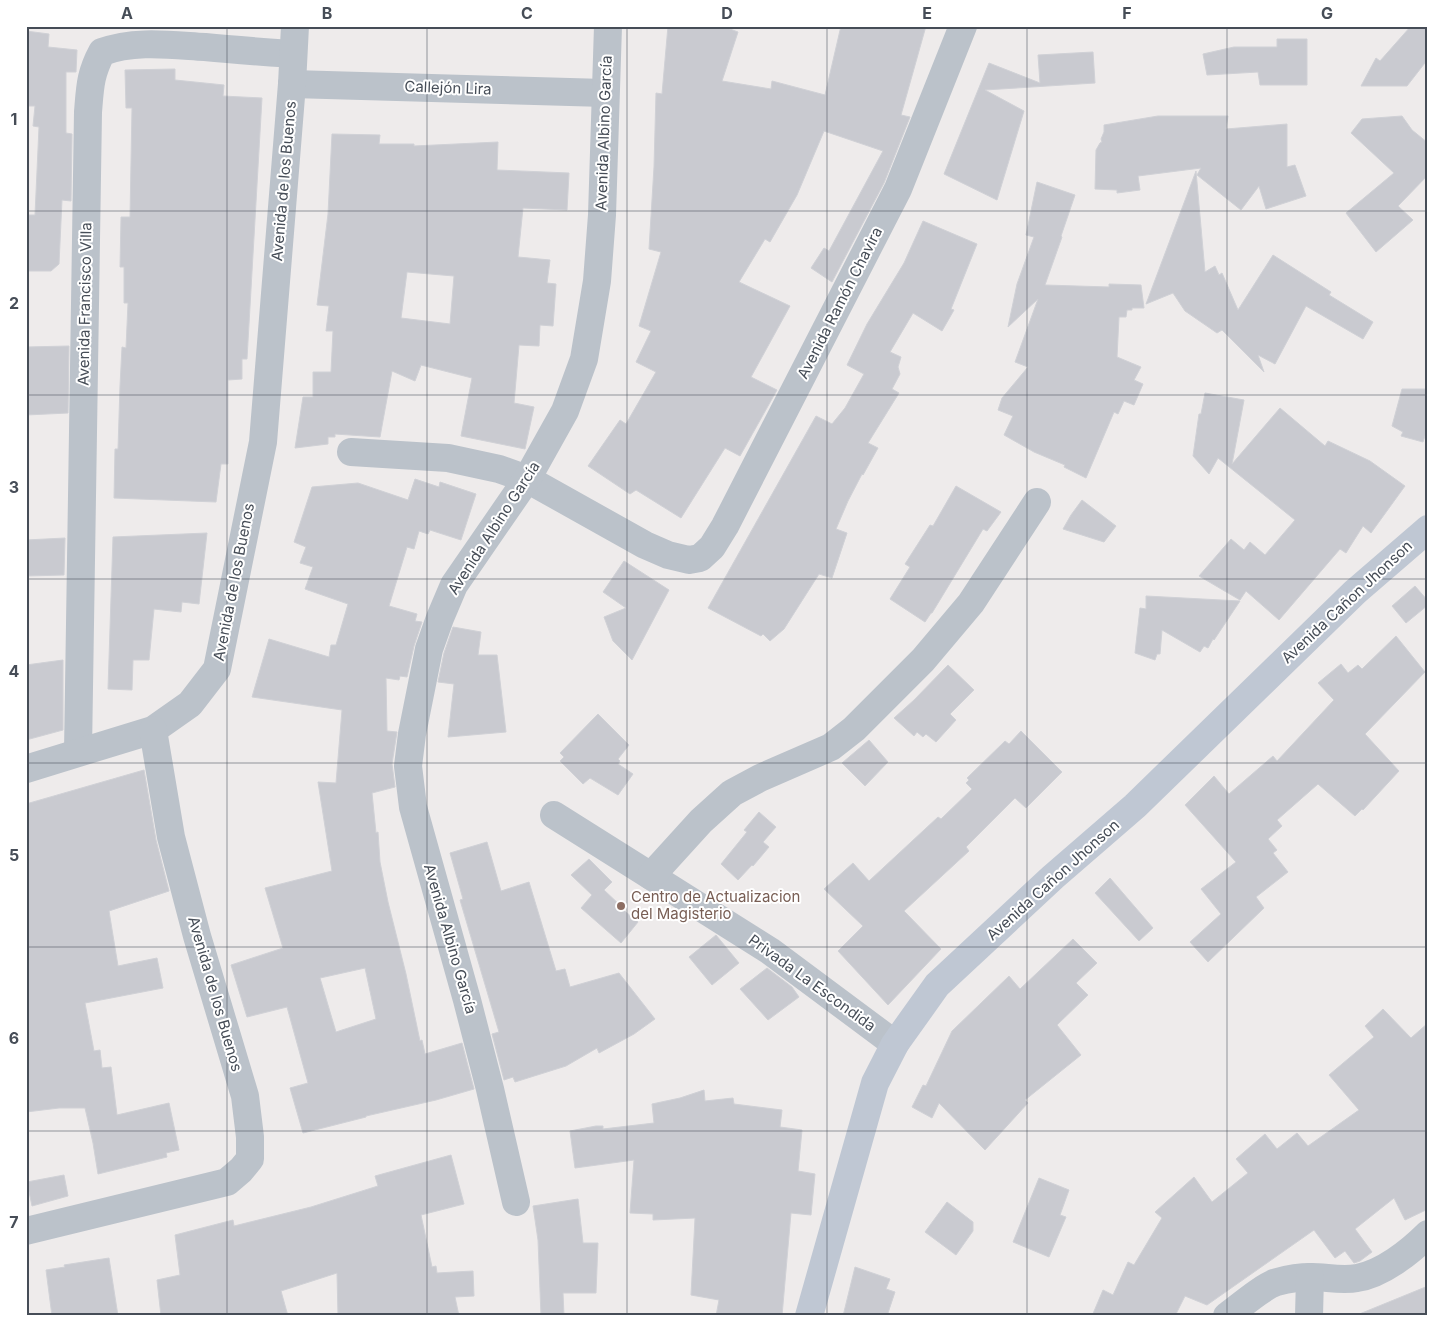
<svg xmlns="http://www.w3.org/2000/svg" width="1454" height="1342" font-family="Inter,sans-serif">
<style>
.building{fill:#c9cad0;stroke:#d0d1d6;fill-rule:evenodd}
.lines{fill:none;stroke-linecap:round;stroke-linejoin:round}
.minor{stroke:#bbc2ca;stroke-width:28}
.secondary{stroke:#bfc7d3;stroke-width:28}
.grid{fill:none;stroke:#464d57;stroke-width:1;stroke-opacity:0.55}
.education-dot{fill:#8d6e63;stroke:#fff;stroke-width:2}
.labels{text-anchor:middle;stroke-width:4;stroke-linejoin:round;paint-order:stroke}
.street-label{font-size:15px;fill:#464d57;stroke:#fff}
.education-label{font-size:15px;fill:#785e54;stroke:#fff;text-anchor:start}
.neatline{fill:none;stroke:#464d57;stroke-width:2}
.grid-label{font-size:16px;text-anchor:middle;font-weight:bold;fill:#464d57}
</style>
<rect width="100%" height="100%" fill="#eeebeb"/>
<!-- building -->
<g class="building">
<polygon points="668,26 722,26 738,32 722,81 771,89 772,81 825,95 841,26 926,26 901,115 910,117 884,183 832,282 811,268 824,248 829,251 883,151 824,131 797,195 770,242 765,239 739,282 790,306 751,377 777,390 740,456 725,448 681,518 636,490 630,494 588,466 620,420 626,424 656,372 636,362 651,331 639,326 661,252 649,249 654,167 656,93 662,94"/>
<polygon points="1411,26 1428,26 1428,59 1407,86 1361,86 1376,58 1380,61"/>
<polygon points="26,31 49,34 48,47 77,50 76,72 66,72 66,133 72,134 71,201 62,200 59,264 51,271 26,271 26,215 35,215 39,127 33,126 35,106 26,106"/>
<polygon points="1277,39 1307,39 1307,85 1260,85 1258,72 1207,75 1203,54 1234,47 1277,47"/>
<polygon points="1093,52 1095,83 985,90 1024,111 997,200 944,174 989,63 1040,83 1038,55"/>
<polygon points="175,69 175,80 224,85 223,96 262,98 247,359 242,359 242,379 228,380 228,464 221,464 216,502 114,498 115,449 118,449 120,386 122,347 126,348 128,303 124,303 124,267 120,267 121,217 130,217 132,108 126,108 125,70"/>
<polygon points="1158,116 1228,116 1226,129 1287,124 1287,167 1295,165 1306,196 1266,209 1259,186 1241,210 1197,175 1201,168 1138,176 1140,190 1117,193 1117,190 1095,189 1096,150 1100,143 1102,142 1101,139 1104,132 1104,125"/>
<polygon points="1402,116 1412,130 1428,143 1428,175 1398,206 1413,220 1376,252 1346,213 1394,173 1351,133 1362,119"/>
<path d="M332,134L380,135L379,144H414V146L498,142L497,170L569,173L567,210L523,208L518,257L550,260L547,283L556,284L553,326L540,325L539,346L519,345L514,403L534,407L525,449L461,436L472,378L421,365L415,381L392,371L380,437L335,434V437H328V444L295,448L303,397H313V372H331L333,331H326L329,306L317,305L328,214ZM407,272L454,276L450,324L401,318Z"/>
<polygon points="1196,171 1205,272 1215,266 1219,275 1222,273 1238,310 1273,255 1331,292 1329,295 1373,322 1363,339 1306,306 1275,364 1258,355 1264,372 1222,330 1217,333 1185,311 1173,293 1146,304"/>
<polygon points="1037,182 1075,195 1061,236 1062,237 1045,285 1109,287 1109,284 1141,285 1144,308 1132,308 1132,310 1127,310 1126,317 1119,317 1117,357 1141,367 1134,380 1143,384 1134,405 1124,401 1118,414 1114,412 1086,478 1064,467 1065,465 1034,452 1004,435 1013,416 998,410 1002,398 1028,367 1015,362 1038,299 1008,327 1017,284 1034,237 1026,235"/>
<polygon points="923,221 977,244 951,309 954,310 942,331 913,313 890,352 901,357 898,367 900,374 892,389 899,393 868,443 878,448 863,475 862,474 848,501 836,529 847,533 832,578 819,574 784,629 770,641 763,634 761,636 708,608 816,416 832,424 845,408 864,374 847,365 867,324 904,263"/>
<polygon points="69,346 68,413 26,415 26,347"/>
<polygon points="1402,389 1428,389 1428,427 1423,442 1401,436 1403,432 1392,426"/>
<polygon points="1205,393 1244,400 1232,464 1280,408 1325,446 1328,441 1370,461 1405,486 1371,533 1363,526 1346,553 1340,549 1279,620 1246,591 1240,600 1199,576 1231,539 1244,550 1250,542 1265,555 1295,520 1218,458 1209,474 1193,456 1199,414 1201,414"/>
<path d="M415,479L439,487L440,482L476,494L461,540L430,530L428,534L419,531L414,549L407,547L389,606L417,614L415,621L422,622L414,646L407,677L400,676L399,680L386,678L387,731L397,732L392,764L395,787L372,793L376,833L378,832L380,862L388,902L406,974L420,1041L422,1040L425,1054L462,1043L474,1089L436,1100L366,1116V1117L303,1133L290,1088L308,1083L287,1007L247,1017L231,965L283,948L265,888L332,871L318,782L336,783L342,710L252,697L269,639L329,657L331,645H336L348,604L305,589L313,567L300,563L306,547L294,542L312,487L358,483L408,500ZM365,968L376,1019L336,1032L320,978Z"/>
<polygon points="956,486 1001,512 987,531 983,529 932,613 931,613 925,622 890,599 910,567 905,564 930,525 933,526"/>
<polygon points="1082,500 1116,526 1104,542 1063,529 1071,515"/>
<polygon points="207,533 199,604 182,602 181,612 154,609 149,660 133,660 132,690 108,689 113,537"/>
<polygon points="65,538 64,575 26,576 26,540"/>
<polygon points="624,561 669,590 632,660 613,641 604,617 626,608 603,592"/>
<polygon points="1415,586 1428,601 1428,605 1406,623 1392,606"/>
<polygon points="1146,596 1240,601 1214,640 1213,639 1208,648 1204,646 1200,652 1162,630 1160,654 1157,654 1155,660 1135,653 1140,608 1146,609"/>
<polygon points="453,627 481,632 478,655 497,655 506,732 448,737 454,684 438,682 444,653"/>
<polygon points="1396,636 1425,672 1365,734 1399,771 1363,810 1362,809 1355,816 1318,784 1277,820 1282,826 1268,839 1277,850 1273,853 1288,872 1256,897 1264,908 1208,962 1190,942 1221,914 1201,889 1236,862 1185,805 1214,776 1229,794 1273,756 1277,761 1334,700 1318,683 1341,664 1348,673 1358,665 1362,669"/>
<polygon points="63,660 63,730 26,740 26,665"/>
<polygon points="948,665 974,690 950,714 956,720 936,742 926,734 923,737 917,732 914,736 894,718 914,700"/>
<polygon points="598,714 629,745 618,759 620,761 618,764 633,774 618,795 590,778 583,784 560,761 564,757 560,753"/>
<polygon points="1021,731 1062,772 1026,808 1015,798 966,847 969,851 904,911 941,949 888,1005 838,951 863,926 824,889 853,863 869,881 938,817 941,819 972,789 966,783 969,780 967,778 1005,741 1009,744"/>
<polygon points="869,740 888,762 865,786 842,763"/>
<polygon points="144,770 156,840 169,891 109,911 118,966 157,958 163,988 85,1003 94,1051 100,1050 102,1068 111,1067 117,1115 169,1103 179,1150 166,1153 167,1157 98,1174 93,1143 85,1108 59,1108 26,1112 26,804"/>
<polygon points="759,812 776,827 763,842 769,847 753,866 752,865 738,880 721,864 747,832 744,830"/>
<polygon points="487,842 501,891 529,882 556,971 565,969 570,987 619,973 655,1019 634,1034 599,1053 597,1048 566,1066 515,1082 513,1077 504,1080 492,1034 499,1032 460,900 463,899 450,853"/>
<polygon points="589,859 612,882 604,890 622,907 621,908 638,922 621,943 581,908 592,895 571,875"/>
<polygon points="1110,878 1153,928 1139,941 1095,893"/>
<polygon points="716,935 739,963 712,985 689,957"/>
<polygon points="1073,939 1097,963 1076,983 1088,995 1057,1025 1081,1055 1025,1100 1028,1103 985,1150 939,1103 932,1118 912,1107 923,1085 926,1086 952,1031 1009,976 1020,989"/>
<polygon points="767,968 792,987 799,997 768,1020 740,989"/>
<polygon points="1383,1009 1411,1038 1428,1023 1428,1209 1405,1220 1394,1198 1355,1229 1372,1252 1360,1261 1354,1263 1345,1251 1335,1258 1314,1230 1207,1305 1185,1296 1175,1316 1092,1316 1103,1290 1113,1295 1128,1262 1134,1265 1162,1218 1155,1212 1194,1177 1212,1202 1248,1173 1236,1159 1265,1134 1277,1149 1297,1133 1308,1146 1359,1110 1329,1075 1374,1037 1365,1026"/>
<polygon points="704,1090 705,1101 733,1098 734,1104 782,1110 780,1127 802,1130 798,1171 815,1174 811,1215 791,1213 782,1316 716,1316 719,1300 691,1295 695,1218 653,1220 653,1214 630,1213 634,1160 575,1168 570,1131 596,1126 603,1126 603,1129 654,1123 652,1104 680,1098"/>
<polygon points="451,1155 464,1204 421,1215 432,1267 436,1266 437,1273 473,1271 474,1296 455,1297 459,1316 338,1316 337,1273 281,1291 288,1316 161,1316 157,1280 180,1275 175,1235 233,1220 234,1226 311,1207 378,1186 375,1176"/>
<polygon points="64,1175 68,1196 32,1206 27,1182"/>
<polygon points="1039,1178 1069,1190 1060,1215 1066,1217 1049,1257 1013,1242"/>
<polygon points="578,1199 583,1243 598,1243 596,1293 563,1293 564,1316 541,1316 538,1240 533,1206"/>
<polygon points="947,1202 973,1222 973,1231 956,1255 925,1232"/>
<polygon points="109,1258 118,1316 52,1316 46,1270 65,1267 64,1265"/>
<polygon points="855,1267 890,1279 886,1289 895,1292 887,1316 843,1316"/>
<polygon points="1428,1286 1428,1316 1358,1316 1357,1315"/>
</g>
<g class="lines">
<!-- minor -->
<g class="minor">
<polyline points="292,84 605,93"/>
<polyline points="351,452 448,458 499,469 527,479 645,545 668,555 689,560 700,558 712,547 725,526 898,189 963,26"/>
<path d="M78,752L88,112C90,88 90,74 102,52C135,40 170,45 205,47C234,50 264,52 293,54"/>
<polyline points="26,769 153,730 190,704 217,669 263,442 292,84 295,26"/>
<polyline points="554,815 770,951 895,1044"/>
<polyline points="651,876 701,821 732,793 760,778 831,747 854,729 923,660 971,603 1037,502"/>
<polyline points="516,1202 490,1089 467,1000 413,807 408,766 412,734 429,649 440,618 454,585 527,479 565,411 584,359 597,281 602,215 608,26"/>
<polyline points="26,1231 227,1182 241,1170 250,1159 250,1137 245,1096 197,936 171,837 153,730"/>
<path d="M1227,1316C1239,1307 1265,1285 1277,1282C1288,1279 1301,1277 1311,1277C1326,1277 1342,1281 1357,1278C1382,1274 1410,1252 1428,1234"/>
<polyline points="1309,1316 1310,1277"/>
</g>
<!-- secondary -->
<polyline class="secondary" points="809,1316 875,1083 895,1044 937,985 1053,877 1135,806 1355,592 1428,529"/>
</g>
<!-- grid -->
<path class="grid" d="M227,26V1316M427,26V1316M627,26V1316M827,26V1316M1027,26V1316M1227,26V1316M26,211H1428M26,395H1428M26,579H1428M26,763H1428M26,947H1428M26,1131H1428"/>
<!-- markers -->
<circle class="education-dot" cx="621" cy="906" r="5"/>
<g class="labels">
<!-- street labels -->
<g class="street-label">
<text transform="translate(448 88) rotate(2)" y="5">Callejón Lira</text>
<text transform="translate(604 133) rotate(-88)" y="5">Avenida Albino García</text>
<text transform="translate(284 181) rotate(-85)" y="5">Avenida de los Buenos</text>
<text transform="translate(840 303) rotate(-63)" y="5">Avenida Ramón Chavira</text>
<text transform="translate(85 304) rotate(-89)" y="5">Avenida Francisco Villa</text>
<text transform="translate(494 528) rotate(-57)" y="5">Avenida Albino García</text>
<text transform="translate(234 582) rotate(-79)" y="5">Avenida de los Buenos</text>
<text transform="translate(1347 602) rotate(-43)" y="5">Avenida Cañon Jhonson</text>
<text transform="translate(1053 880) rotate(-42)" y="5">Avenida Cañon Jhonson</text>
<text transform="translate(450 939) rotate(74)" y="5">Avenida Albino García</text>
<text transform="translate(812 983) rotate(36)" y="5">Privada La Escondida</text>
<text transform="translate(215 994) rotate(74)" y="5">Avenida de los Buenos</text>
</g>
<!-- education labels -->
<g class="education-label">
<text x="631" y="902">Centro de Actualizacion<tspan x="631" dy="17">del Magisterio</tspan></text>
</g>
</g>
<!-- border -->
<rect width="1454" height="1342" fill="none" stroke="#ffffff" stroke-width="55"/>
<rect x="28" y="28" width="1398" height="1286" class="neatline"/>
<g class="grid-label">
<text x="127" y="19">A</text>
<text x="327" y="19">B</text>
<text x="527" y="19">C</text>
<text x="727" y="19">D</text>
<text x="927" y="19">E</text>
<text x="1127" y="19">F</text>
<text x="1327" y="19">G</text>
<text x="14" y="125">1</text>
<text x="14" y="309">2</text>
<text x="14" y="493">3</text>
<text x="14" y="677">4</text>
<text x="14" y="861">5</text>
<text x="14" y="1044">6</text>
<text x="14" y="1228">7</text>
</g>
</svg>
